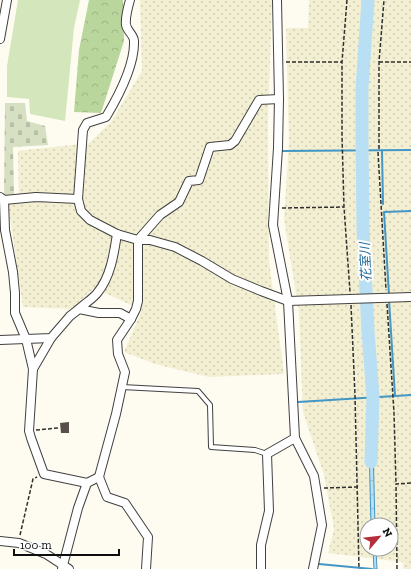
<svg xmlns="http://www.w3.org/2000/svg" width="411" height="569" font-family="'Zilla Slab','Noto Sans JP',serif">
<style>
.farmland{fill:url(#farmland-dots);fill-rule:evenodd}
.grass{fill:#d4e7bc}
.forest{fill:url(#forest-crowns)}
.cemetery{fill:url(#cemetery-stones)}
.water{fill:url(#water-ripples);stroke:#4397c6}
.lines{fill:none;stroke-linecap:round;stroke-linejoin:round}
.stream{stroke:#4397c6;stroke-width:2}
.river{stroke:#b8dff3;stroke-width:13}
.building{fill:#574f4b}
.lane-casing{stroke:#414141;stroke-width:6}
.street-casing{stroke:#414141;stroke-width:10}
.path{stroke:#303030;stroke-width:1.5;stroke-dasharray:4 2;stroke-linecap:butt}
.lane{stroke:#fff;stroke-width:4}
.street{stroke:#fff;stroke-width:8}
.labels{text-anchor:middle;stroke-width:4;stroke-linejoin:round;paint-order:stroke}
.water-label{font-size:13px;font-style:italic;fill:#1e699a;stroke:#fff}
</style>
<defs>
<pattern id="farmland-dots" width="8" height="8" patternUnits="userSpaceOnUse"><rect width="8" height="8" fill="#f3efd2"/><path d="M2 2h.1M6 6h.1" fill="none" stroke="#cfccb3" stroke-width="1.8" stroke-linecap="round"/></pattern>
<pattern id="forest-crowns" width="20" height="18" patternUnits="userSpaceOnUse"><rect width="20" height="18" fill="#b9d79c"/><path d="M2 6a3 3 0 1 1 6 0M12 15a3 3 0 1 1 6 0" fill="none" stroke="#9eb785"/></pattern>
<pattern id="cemetery-stones" width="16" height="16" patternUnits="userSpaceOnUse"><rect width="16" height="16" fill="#d7e0c2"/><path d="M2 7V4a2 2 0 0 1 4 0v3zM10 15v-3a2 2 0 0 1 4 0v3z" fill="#b7bfa6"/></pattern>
<pattern id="water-ripples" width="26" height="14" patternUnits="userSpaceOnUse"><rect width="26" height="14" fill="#b8dff3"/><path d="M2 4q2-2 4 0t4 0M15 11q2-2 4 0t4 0" fill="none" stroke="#9dbecf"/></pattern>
</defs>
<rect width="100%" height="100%" fill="#fefbf1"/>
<!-- farmland -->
<g class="farmland">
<polygon points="140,0 272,0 268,121 269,261 284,374 209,377 155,364 124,352 142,310 94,288 72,309 23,307 8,204 19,203 18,151 89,143 111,122 142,71"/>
<path d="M309,0H411V569H403V562L328,553L334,529L324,475L303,412L299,313L284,219L289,142L286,28H308ZM367,525H391V549H367Z"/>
</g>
<!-- grass -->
<polygon class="grass" points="18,0 80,0 74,28 65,121 30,114 29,99 7,97 7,66"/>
<!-- forest -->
<polygon class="forest" points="89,0 123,0 124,41 101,113 74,112 79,50"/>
<!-- cemetery -->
<polygon class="cemetery" points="5,103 25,103 27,121 45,126 48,145 13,147 14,194 4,195"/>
<!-- water -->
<g class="water">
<polygon points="369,445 373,445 375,525 371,525"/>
<polygon points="373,549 376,549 377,569 374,569"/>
</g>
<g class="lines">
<!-- stream -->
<g class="stream">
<polyline points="282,151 411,150"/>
<polyline points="382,151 383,204"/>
<polyline points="389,295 384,212 411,211"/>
<polyline points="395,396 411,395"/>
<polyline points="298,402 395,396 389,300"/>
<polyline points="319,564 372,569"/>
</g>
<!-- river -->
<polyline class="river" points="368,0 362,88 362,140 363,230 368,331 373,397 371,462"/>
</g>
<!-- building -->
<polygon class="building" points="69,422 69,433 61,433 60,423"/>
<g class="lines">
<defs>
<polyline id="lane" points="122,387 198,391 210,405 211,447 255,450 267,454"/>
<g id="street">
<path d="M130,0C128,7 125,18 126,25C127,31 134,35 134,41C135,66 118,97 106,117L87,123L83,130L78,199L81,211L90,220L117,234L138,240H150L175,247L202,261L232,279L261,291L288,301L411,297"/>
<polyline points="277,0 279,99 278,148 273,225 288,301 295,438 314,476 322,525 313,569"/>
<polyline points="0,39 7,0"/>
<polyline points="0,197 4,200 36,197 78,199"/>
<polyline points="4,200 5,230 13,272 15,293 15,313 26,339 33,369 29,431 31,438 44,474 87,483 99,477"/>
<path d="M79,309C85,303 93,299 98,292C111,276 114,253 117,234"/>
<polyline points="0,340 51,338 70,316 79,309 99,313 120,313 131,319"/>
<polyline points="33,369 51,338"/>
<polyline points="0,541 19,543 46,554 69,569"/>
<polyline points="62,569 78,508 87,483"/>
<polyline points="146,569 148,537 125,503 107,497 99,477 100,473 116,414 125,372 118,354 117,340 131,319 136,309 138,301 138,240 160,215 179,202 189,181 199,180 210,147 230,145 235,141 259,100 279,99"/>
<polyline points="261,569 261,545 269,511 267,454 295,438"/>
</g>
</defs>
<!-- lane casing -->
<use href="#lane" class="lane-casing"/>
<!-- street casing -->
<use href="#street" class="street-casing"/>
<!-- path -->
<g class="path">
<polyline points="347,0 342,62 342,136 344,207 350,292"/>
<polyline points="286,62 342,62"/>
<polyline points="379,62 411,62"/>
<polyline points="379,149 379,62 384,0"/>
<polyline points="378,152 386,290"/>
<polyline points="282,208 344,207"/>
<polyline points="387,304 394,413 396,484"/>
<polyline points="351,305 355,395 359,569"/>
<polyline points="36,430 58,428"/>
<polyline points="324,488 358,487"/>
<polyline points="20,535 33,479 37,477"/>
<polyline points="397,569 396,484 411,483"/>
</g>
<!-- lane -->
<use href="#lane" class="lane"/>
<!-- street -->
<use href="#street" class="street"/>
</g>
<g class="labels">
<!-- water labels -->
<g class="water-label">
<text transform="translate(365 262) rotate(-93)" y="5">花室川</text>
</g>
</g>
<!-- north arrow -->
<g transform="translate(379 537) rotate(62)"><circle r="19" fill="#ffffff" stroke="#9f9f9f"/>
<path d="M0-3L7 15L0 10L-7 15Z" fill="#b72d3a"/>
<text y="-6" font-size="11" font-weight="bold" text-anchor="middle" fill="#0e0e0e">N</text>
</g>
<!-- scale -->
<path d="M14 549v6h105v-6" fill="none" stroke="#0e0e0e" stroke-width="2"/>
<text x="20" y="549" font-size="12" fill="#0e0e0e" stroke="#ffffff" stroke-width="3" paint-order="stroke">100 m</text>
</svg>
